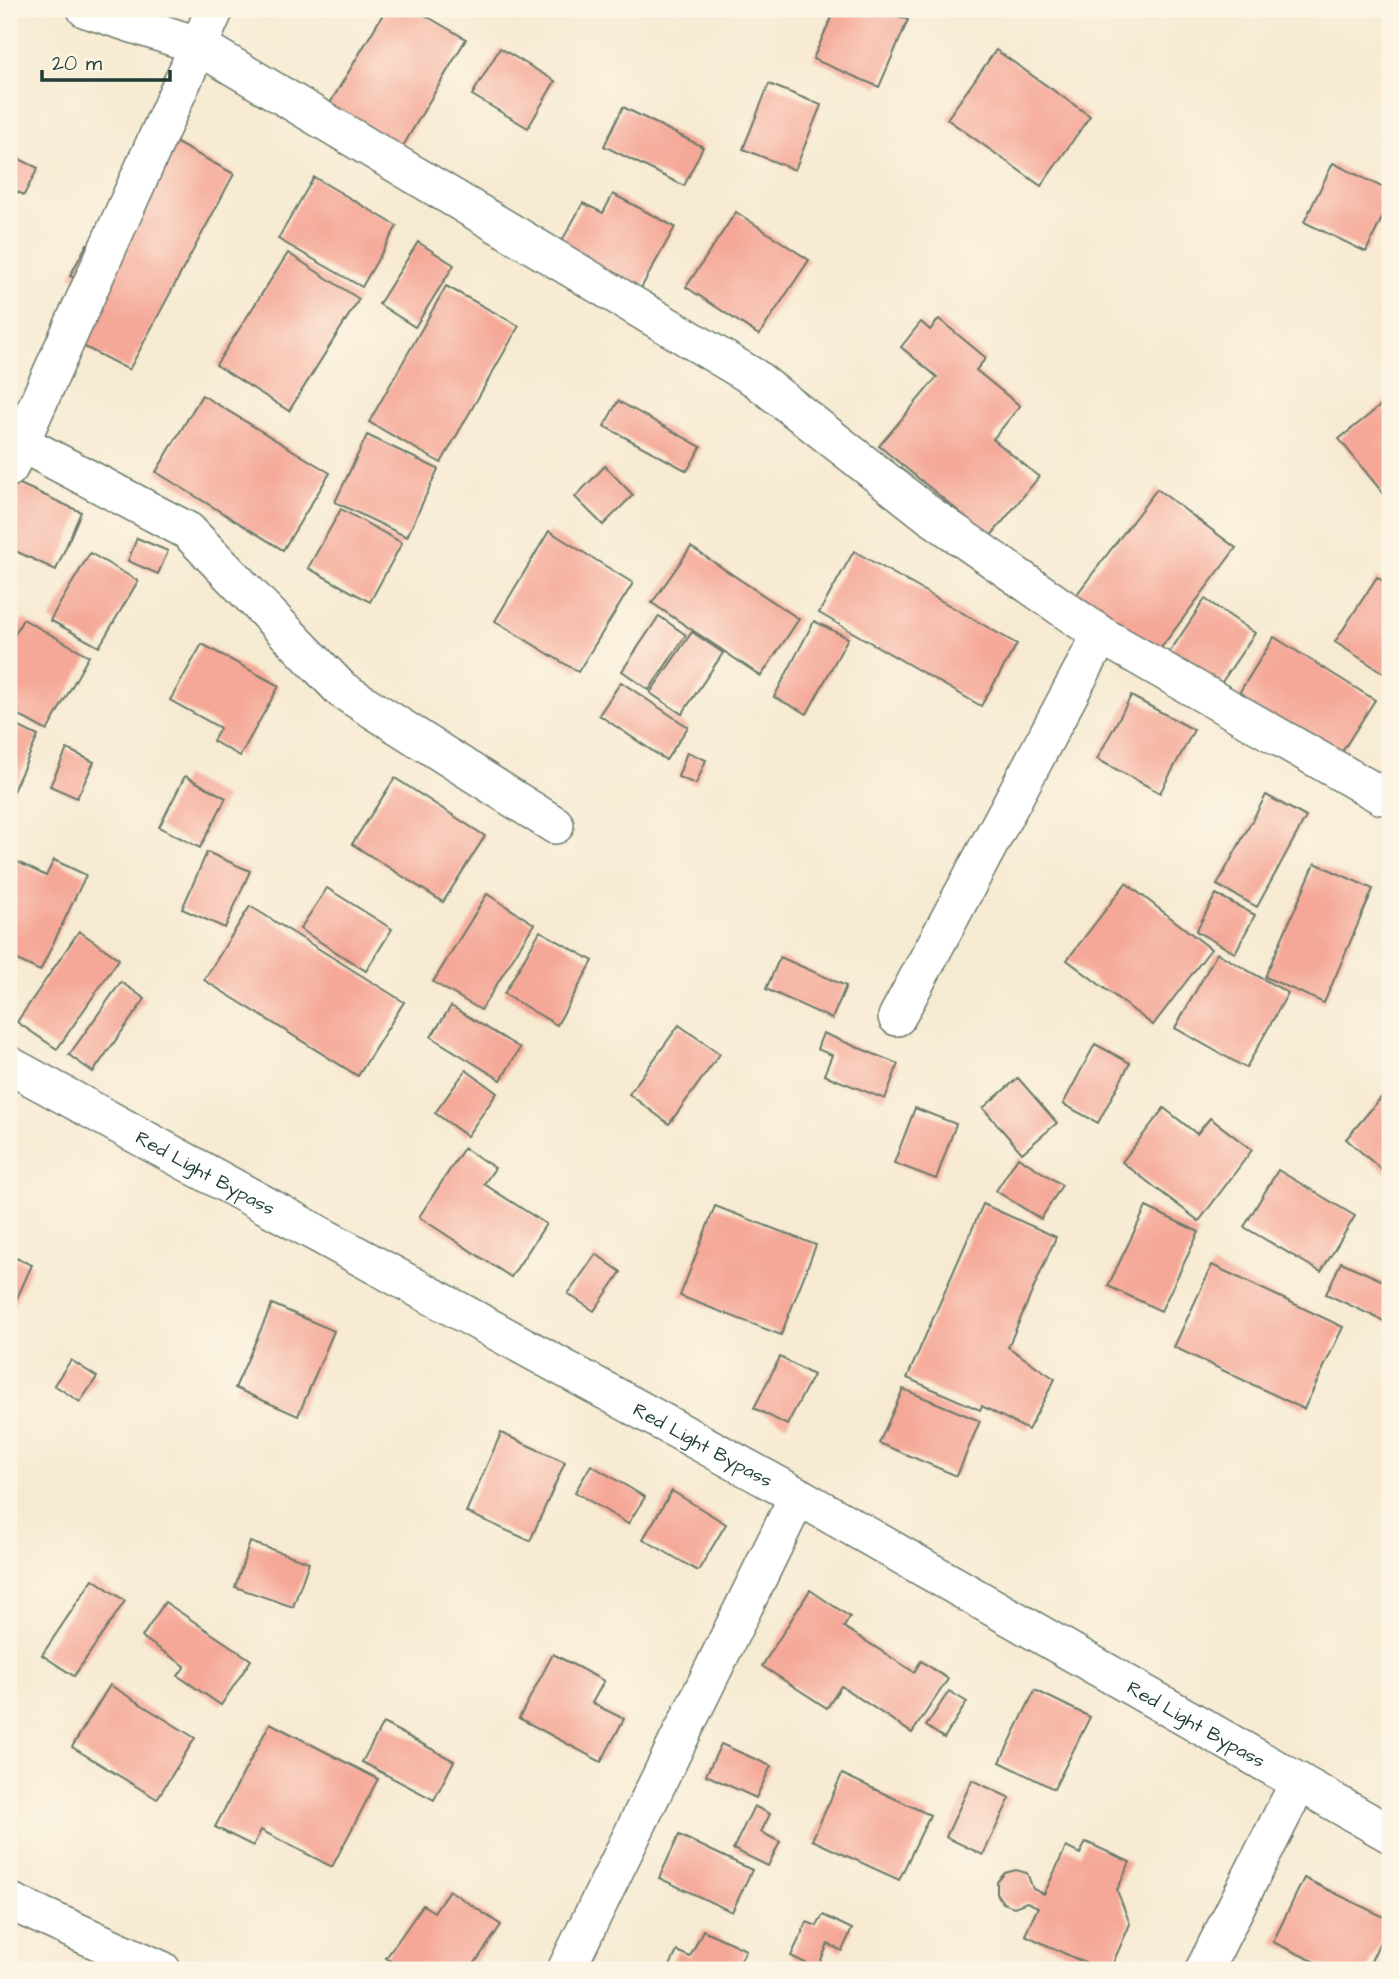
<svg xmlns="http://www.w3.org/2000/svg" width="1399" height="1979" font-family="'Architects Daughter',sans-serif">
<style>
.building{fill:#f5a898}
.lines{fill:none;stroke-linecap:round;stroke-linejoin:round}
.minor-casing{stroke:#6b7a6b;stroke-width:40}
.minor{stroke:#fff;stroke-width:37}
.labels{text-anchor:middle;stroke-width:6;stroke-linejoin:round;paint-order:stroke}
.street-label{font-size:19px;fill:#1f3d34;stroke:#fcf5e5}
</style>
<rect width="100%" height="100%" fill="#fcf5e5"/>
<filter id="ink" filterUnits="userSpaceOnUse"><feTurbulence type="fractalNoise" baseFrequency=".0143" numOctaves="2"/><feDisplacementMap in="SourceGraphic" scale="14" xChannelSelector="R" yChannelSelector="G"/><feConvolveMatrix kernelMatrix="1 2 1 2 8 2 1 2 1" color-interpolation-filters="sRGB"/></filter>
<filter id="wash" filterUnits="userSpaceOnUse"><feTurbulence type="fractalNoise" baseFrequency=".00686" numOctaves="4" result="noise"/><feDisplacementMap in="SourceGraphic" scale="28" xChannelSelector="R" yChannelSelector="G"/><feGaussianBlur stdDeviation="1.57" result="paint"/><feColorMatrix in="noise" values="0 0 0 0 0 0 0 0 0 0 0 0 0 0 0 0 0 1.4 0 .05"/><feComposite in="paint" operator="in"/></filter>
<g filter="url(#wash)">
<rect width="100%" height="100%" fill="#f7ead2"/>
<g id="blocks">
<!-- building -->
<g class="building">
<polygon points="386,9 414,9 466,39 396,158 323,115"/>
<polygon points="835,9 882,9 908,20 879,87 813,59"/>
<polygon points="500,48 555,81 528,128 472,95"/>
<polygon points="996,50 1090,116 1041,186 947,119"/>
<polygon points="769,84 821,105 795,170 743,149"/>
<polygon points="623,107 703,147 684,186 604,146"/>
<polygon points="162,135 234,174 129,370 56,332 83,282 70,276 87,244 99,251"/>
<polygon points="9,154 38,168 24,195 9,188"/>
<polygon points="1333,163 1390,191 1390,201 1366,252 1304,222"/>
<polygon points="314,177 397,226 362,287 278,239"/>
<polygon points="613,194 675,227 640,290 559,246 583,203 603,213"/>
<polygon points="736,212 809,260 759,335 686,287"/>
<polygon points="418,242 454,265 415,327 379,304"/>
<polygon points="288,253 359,299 289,411 216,365"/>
<polygon points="446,286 519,326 441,463 369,422"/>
<polygon points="939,319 986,358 976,370 1020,406 993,439 1039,477 990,537 879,446 937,377 901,347 921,322 930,330"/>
<polygon points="202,395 330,473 283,550 156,472"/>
<polygon points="1390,398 1390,502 1339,439"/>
<polygon points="618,401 701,447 687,471 604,426"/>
<polygon points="367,435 438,469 407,537 335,502"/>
<polygon points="605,466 633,495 603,525 575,497"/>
<polygon points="9,479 81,512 56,570 9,548"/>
<polygon points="1157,489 1236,548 1154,657 1074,598"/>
<polygon points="341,509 402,543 370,602 308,568"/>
<polygon points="549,531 633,583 578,672 495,621"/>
<polygon points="137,538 168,551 158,574 128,561"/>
<polygon points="691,547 799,619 761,676 652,603"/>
<polygon points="854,551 1017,644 981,706 819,613"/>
<polygon points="90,553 138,581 99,647 50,620"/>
<polygon points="1377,577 1390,586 1388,676 1335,642"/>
<polygon points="1205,599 1255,633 1207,704 1157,671"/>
<polygon points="659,616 686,635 649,690 622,671"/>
<polygon points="23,619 89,656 47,731 9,710 9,645"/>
<polygon points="814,621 848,638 807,714 774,697"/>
<polygon points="692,632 723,653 682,714 650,693"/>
<polygon points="1274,637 1375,700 1336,761 1236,698"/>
<polygon points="202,644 279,686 240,756 213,741 220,728 170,700"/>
<polygon points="621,682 688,727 666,760 599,715"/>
<polygon points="1131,696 1194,730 1160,793 1097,759"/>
<polygon points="9,722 38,736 9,800"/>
<polygon points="67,749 94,762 77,798 50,786"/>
<polygon points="687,752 706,760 696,784 678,777"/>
<polygon points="185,776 226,798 200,848 159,827"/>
<polygon points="395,778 485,836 443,902 352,844"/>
<polygon points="1266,795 1306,817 1257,907 1217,885"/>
<polygon points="207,852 250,871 225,928 182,909"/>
<polygon points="54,860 86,875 40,971 9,956 9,877 16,861 46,876"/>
<polygon points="1315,863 1373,889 1324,1003 1265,977"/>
<polygon points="1126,883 1211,949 1153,1025 1067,960"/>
<polygon points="327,888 392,929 366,971 300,929"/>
<polygon points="487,894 534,924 481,1010 433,982"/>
<polygon points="1216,894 1255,915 1235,953 1196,931"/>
<polygon points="250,906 404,1002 358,1076 204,980"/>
<polygon points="79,931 119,959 57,1049 17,1022"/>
<polygon points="540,931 593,961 557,1025 504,994"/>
<polygon points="1217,953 1288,993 1246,1068 1175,1028"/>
<polygon points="780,957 846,986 832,1019 766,989"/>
<polygon points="121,982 145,999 93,1072 69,1055"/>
<polygon points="451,1006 520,1048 501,1080 431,1037"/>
<polygon points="679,1025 720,1054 669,1124 629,1094"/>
<polygon points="823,1033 898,1064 885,1099 824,1075 832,1055 817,1049"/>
<polygon points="1095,1044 1130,1063 1098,1123 1063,1104"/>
<polygon points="466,1070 497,1093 467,1136 435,1113"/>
<polygon points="1018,1078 1057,1123 1022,1153 983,1108"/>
<polygon points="1390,1087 1390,1177 1346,1139"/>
<polygon points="915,1108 956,1124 936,1179 894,1163"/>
<polygon points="1164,1108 1197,1134 1210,1118 1252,1150 1199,1221 1122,1162"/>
<polygon points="464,1148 495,1168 484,1184 546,1224 511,1277 419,1217"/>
<polygon points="1018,1157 1062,1185 1041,1219 996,1191"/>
<polygon points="1278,1170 1355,1216 1321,1272 1244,1227"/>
<polygon points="983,1204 1056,1237 1008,1347 1055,1379 1028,1430 982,1406 980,1410 907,1378"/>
<polygon points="715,1206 816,1245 781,1335 680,1296"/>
<polygon points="1146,1207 1199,1232 1161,1311 1108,1286"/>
<polygon points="596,1254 621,1272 594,1311 568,1294"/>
<polygon points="9,1255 32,1265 13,1307 9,1305"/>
<polygon points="1341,1262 1390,1284 1390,1324 1326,1294"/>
<polygon points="1212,1265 1343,1327 1304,1409 1174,1347"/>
<polygon points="272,1304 334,1331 298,1416 235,1388"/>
<polygon points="780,1357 813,1375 787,1425 754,1408"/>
<polygon points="71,1360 97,1377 80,1402 54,1385"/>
<polygon points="903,1389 980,1421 957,1476 879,1443"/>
<polygon points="501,1433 565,1462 530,1541 466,1512"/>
<polygon points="591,1465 645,1497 628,1524 575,1492"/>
<polygon points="672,1491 726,1524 698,1571 643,1539"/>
<polygon points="250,1542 309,1562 293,1607 235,1587"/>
<polygon points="93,1579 125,1601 74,1676 42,1655"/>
<polygon points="810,1590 850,1617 844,1627 914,1672 921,1661 948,1679 912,1733 841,1686 827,1708 762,1666"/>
<polygon points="165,1602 251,1660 221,1705 178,1676 185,1666 142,1637"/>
<polygon points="553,1654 604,1681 592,1703 624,1719 601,1762 519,1718"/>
<polygon points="110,1685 195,1738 157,1799 72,1747"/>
<polygon points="1035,1690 1090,1717 1054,1789 1000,1762"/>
<polygon points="949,1691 967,1702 944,1738 926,1726"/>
<polygon points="270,1723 378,1779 332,1867 261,1830 253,1846 215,1827"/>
<polygon points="383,1723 454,1761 434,1800 362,1762"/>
<polygon points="721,1744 771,1766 756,1798 706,1775"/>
<polygon points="842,1774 930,1815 899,1880 812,1840"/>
<polygon points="972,1780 1010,1798 983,1855 946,1837"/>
<polygon points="754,1806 770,1814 761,1832 780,1842 768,1866 733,1849"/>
<polygon points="679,1835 752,1870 732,1912 659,1878"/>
<polygon points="1086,1842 1130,1862 1117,1890 1130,1924 1110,1970 1100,1970 1025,1935 1038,1907 1027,1902 1014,1907 1003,1903 997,1894 997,1882 1005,1873 1016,1870 1027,1873 1033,1889 1044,1894 1066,1847 1080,1854"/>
<polygon points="1304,1878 1390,1920 1367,1970 1332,1970 1273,1942"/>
<polygon points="449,1890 501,1925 470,1970 394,1970 397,1965 386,1958 423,1905 434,1912"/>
<polygon points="823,1915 852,1929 842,1951 828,1944 817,1969 791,1956 807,1922 817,1926"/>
<polygon points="703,1930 746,1950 736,1970 668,1970 677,1951 690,1957"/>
</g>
</g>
</g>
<g filter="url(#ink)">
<use href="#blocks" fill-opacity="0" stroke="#6b7a6b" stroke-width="2"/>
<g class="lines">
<defs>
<g id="minor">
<polyline points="86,9 197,45 755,378 928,514 1101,635 1382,796"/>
<polyline points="21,443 188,531 342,690 555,825"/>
<polyline points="9,468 215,9"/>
<polyline points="897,1017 1101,635"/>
<path id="s1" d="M9,1065L798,1496L1390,1834"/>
<polyline points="9,1901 162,1970"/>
<polyline points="566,1970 798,1496"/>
<polyline points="1204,1970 1299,1782"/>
</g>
</defs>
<!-- minor casing -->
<use href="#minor" class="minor-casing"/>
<!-- minor -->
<use href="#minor" class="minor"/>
</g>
</g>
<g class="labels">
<!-- street labels -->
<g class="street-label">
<text dy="7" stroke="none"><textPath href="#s1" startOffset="224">Red Light Bypass</textPath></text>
<text dy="7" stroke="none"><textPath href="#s1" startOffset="791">Red Light Bypass</textPath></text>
<text dy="7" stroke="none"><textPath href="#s1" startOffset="1358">Red Light Bypass</textPath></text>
</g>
</g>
<!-- margin -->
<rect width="1399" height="1979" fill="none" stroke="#fcf5e5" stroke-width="35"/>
<!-- scale -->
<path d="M42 70v10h128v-10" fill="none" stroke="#1f3d34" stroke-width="3.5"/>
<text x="52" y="70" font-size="21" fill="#1f3d34" stroke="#fcf5e5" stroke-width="5" paint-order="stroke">20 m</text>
</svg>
